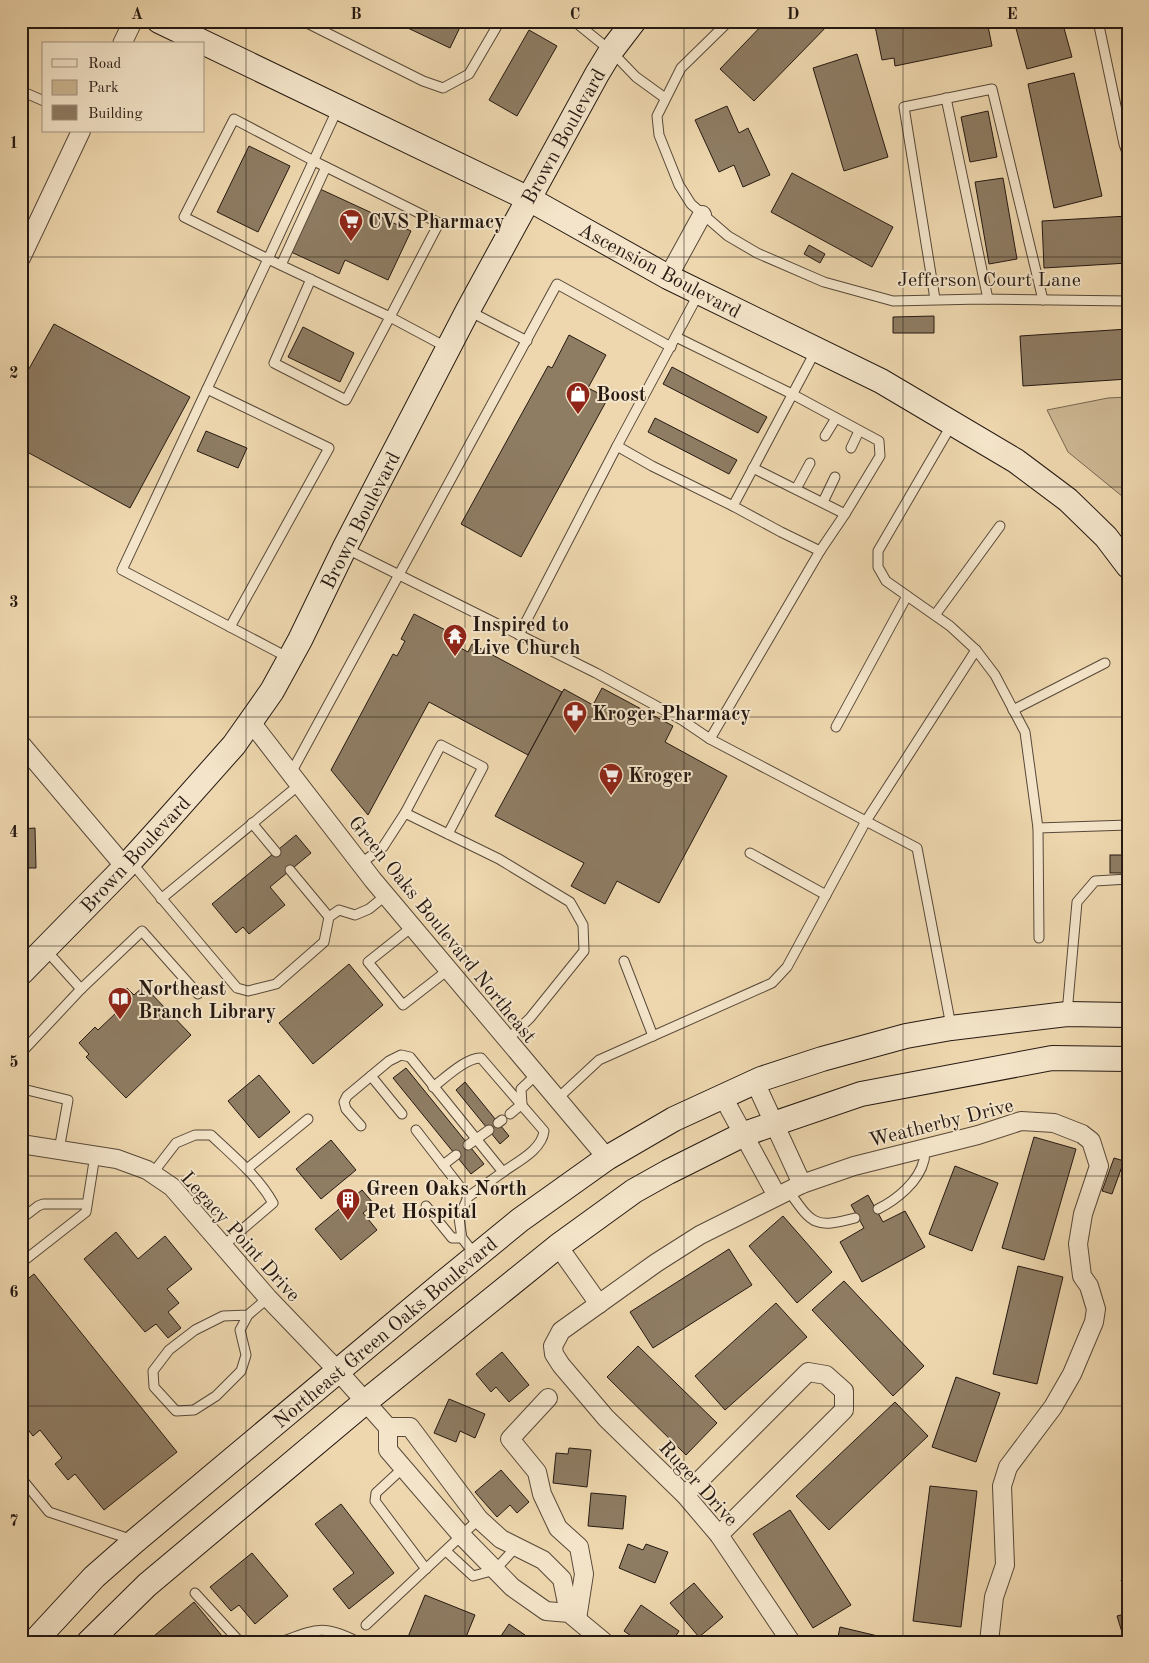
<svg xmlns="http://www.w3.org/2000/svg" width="1149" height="1663" font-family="'Old Standard TT',serif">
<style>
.green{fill:#ccb793;stroke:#786852}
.building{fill:#8e7c63;stroke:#251912}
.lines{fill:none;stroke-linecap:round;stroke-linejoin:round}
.lane-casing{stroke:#574839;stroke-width:11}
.street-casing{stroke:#574839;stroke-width:20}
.secondary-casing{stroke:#251912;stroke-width:26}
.lane{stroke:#f4e5ca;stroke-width:9}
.street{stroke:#f4e5ca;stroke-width:18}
.secondary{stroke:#f4e5ca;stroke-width:24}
.grid{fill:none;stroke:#251912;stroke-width:1;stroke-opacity:0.55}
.labels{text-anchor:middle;stroke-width:4;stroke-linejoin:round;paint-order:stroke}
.street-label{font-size:20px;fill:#251912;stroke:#f4e5ca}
.poi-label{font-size:20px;font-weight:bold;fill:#251912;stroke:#f4e5ca;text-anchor:start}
.neatline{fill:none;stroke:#251912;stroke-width:2}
.grid-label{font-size:16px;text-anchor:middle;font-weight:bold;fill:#251912}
</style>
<rect width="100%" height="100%" fill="#eed7ae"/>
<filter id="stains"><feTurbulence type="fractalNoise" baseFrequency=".004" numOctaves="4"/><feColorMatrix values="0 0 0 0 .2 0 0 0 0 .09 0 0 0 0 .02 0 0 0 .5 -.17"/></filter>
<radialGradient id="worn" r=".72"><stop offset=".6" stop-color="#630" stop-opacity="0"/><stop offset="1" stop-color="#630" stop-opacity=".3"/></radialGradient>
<!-- green -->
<polygon class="green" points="1128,397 1128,501 1068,452 1047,410 1108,398"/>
<!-- building -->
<g class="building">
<polygon points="393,21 463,21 450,48"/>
<polygon points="766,21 832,21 754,101 720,69"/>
<polygon points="874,21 987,21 992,46 895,66 894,58 882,60"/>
<polygon points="1014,21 1062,21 1072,57 1027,69"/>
<polygon points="529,30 557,46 517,116 489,100"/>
<polygon points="857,54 888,157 844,171 813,68"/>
<polygon points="1074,73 1102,196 1054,208 1028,84"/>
<polygon points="727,106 739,133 748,128 770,175 743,187 734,165 719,172 695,120"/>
<polygon points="988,111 997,157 970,162 961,117"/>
<polygon points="249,146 290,166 258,232 217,212"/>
<polygon points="792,173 893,227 872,267 771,212"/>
<polygon points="1003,178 1017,259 989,264 975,182"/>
<polygon points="320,189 411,231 388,280 345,260 339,274 291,252"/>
<polygon points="1128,216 1128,263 1044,268 1042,221"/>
<polygon points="809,245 825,254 820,263 804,254"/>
<polygon points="934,316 934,333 893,333 893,317"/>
<polygon points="54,324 190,397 130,508 29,453 21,467 21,383"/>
<polygon points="303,327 354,353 340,382 288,357"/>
<polygon points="1128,329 1128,379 1023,386 1020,336"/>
<polygon points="569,335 606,355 588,388 608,398 521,557 461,524 548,366 552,368"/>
<polygon points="672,367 767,417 758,433 663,384"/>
<polygon points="655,418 737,460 729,474 648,432"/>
<polygon points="206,431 247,448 238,468 197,451"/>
<polygon points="414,614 459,637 455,645 468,652 472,644 562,692 528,755 429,702 368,815 331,770 393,654 397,656 405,641 401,639"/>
<polygon points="602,688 673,726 665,742 727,776 659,903 617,881 605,904 571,886 584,863 495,816 564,689 593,705"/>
<polygon points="35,828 36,868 21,868 21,829"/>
<polygon points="296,835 311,853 270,887 285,905 249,934 243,927 236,933 212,904"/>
<rect x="1110" y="855" width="18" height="18"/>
<polygon points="349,964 383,1005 313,1064 279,1023"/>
<polygon points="144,986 191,1035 126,1098 86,1057 89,1054 79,1043 95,1027 98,1030 118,1011 111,1004 127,988 134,995"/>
<polygon points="406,1068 484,1164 471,1174 393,1078"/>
<polygon points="259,1075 290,1112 259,1138 228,1101"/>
<polygon points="465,1082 509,1136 500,1144 456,1090"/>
<polygon points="1034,1137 1076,1149 1044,1260 1002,1248"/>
<polygon points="331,1140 356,1170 321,1199 296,1169"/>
<polygon points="1114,1158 1124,1161 1112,1194 1102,1191"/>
<polygon points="955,1166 998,1183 972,1251 929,1234"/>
<polygon points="362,1190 374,1204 363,1213 377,1230 341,1260 315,1229"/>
<polygon points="868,1195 883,1222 905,1211 925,1247 862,1282 840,1242 864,1228 851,1205"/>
<polygon points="783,1216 832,1272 797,1303 749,1246"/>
<polygon points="116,1232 138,1259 165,1236 192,1269 167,1289 179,1303 168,1312 181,1328 168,1338 156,1324 145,1332 84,1259"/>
<polygon points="729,1249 752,1285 653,1348 630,1312"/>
<polygon points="1018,1266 1063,1277 1037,1384 993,1374"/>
<polygon points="34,1274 177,1452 104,1510 75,1474 68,1480 55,1464 62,1458 40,1430 33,1436 21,1421 21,1418 26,1414 21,1408 21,1284"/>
<polygon points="844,1281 924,1366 893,1396 812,1310"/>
<polygon points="776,1303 807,1337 725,1410 695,1376"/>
<polygon points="638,1346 717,1423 686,1455 607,1377"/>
<polygon points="502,1352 529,1385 509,1402 496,1387 491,1392 476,1374"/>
<polygon points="956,1377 1000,1393 976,1462 932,1447"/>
<polygon points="449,1399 485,1414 475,1438 460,1431 456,1442 434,1433"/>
<polygon points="895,1402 928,1436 829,1530 796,1496"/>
<polygon points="569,1448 591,1450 587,1487 553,1483 556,1453 568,1454"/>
<polygon points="501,1470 529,1502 517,1513 510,1505 497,1517 475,1492"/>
<polygon points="930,1486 977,1491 961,1627 913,1621"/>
<polygon points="591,1493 626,1496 623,1529 588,1526"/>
<polygon points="341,1504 394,1573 349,1609 333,1589 354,1573 315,1524"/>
<polygon points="790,1510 851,1605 813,1628 753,1534"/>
<polygon points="628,1544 643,1550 646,1544 668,1552 655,1583 619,1568"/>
<polygon points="252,1553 288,1596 255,1624 239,1605 231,1611 210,1587"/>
<polygon points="1128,1559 1128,1583 1121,1581"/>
<polygon points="694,1583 723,1617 699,1637 670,1603"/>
<polygon points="425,1595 475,1615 464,1642 406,1642"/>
<polygon points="194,1602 227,1642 160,1642 154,1636"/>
<polygon points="641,1605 679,1631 672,1642 640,1642 624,1631"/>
<polygon points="1128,1613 1128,1642 1125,1642 1117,1616"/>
<polygon points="509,1624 535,1642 497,1642"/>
<polygon points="840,1627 903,1642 837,1642"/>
</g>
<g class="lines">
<defs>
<g id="lane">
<polyline points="303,21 423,81 443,88 469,74 500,21"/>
<polyline points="574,21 611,51 636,77 665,98"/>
<polyline points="729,21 681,68 657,116 659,135 679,185 691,204 728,236 757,253 824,282 893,301 981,299 1128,301"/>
<polyline points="1098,21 1124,144 1128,155"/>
<polyline points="21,91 44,101"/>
<polyline points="946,98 988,299"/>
<polyline points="281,265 326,167"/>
<polyline points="311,279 274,363 346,400 390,317 268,259 338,108"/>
<polyline points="699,293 617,446 652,466 733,506"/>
<polyline points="935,299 904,107 992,89 1043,300"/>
<polyline points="469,311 527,341"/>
<polyline points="676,337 792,394 879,441 880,456 845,514 820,551"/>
<polyline points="207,389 329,448 230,627"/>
<polyline points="952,424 878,551 878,567 886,581 950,626 976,650 995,675 1025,732 1038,828 1039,938"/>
<polyline points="825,436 836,418"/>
<polyline points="851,448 859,431"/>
<polyline points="753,468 845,514"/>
<polyline points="796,489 810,463"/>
<polyline points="823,502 835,477"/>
<polyline points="345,548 596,673 682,720 710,739 820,551 781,532 733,506 816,350"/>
<polyline points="935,615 1000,526"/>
<polyline points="519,635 617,446"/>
<polyline points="289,658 122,570 268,259 184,217 234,119 314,161 439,223 390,317 448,348"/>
<polyline points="1013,710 1105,663"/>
<polyline points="836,727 907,596"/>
<polyline points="710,739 917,848 951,1026"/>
<polyline points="291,773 557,284 671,347"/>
<polyline points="405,813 441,745 483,767 448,834"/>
<polyline points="252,823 276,852"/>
<polyline points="1038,828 1128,825"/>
<polyline points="750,853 826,895"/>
<polyline points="131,862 237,988 248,991 276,984 324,942 329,917 339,910 355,915 369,909 385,896"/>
<polyline points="360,864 383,847 405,813 499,859 570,902 583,925 584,951 530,1018 507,1040"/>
<polyline points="290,870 329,917"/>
<polyline points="161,899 299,785"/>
<polyline points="412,927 368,962 403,1005 448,970"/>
<polyline points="624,961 653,1036"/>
<polyline points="81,989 142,931 198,994"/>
<polyline points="1067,1013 1077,902 1095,881 1128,879"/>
<polyline points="21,1053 81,989 45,949"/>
<polyline points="371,1076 402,1114"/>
<polyline points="21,1086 23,1089 68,1100 59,1150"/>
<path d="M433,1087C445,1078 467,1057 481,1058L544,1131C542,1150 517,1162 503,1172"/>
<polyline points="557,1099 599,1060 772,983 787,967 866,821 976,650"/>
<polyline points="510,1114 522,1104 521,1089 536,1075"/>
<polyline points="498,1123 502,1120"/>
<polyline points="361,1126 346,1109 344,1102 347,1096 389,1061 401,1055 410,1057 503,1172 468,1197 459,1218 462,1238 476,1256"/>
<polyline points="416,1130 468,1197"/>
<polyline points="468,1145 489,1130"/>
<polyline points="443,1165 456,1155"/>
<polyline points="247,1169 308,1119"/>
<path d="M152,1174L176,1143L195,1135H211C233,1156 258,1176 273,1203L223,1246"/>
<path d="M788,1190C812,1224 814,1229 855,1218"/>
<polyline points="426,1206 452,1238 462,1238"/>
<path d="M878,1209C896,1200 919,1182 924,1160C925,1157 924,1152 924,1148"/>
<polyline points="21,1219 38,1206 43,1204 87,1204"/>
<polyline points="21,1263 86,1212 95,1155"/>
<polyline points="248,1315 223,1316 195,1330 169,1350 153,1371 154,1387 176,1411 194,1410 216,1396 241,1371 246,1355 240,1330 248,1315 268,1298"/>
<polyline points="403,1468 376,1493 375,1501 426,1569"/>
<polyline points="21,1478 49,1512 133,1540"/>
<polyline points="446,1551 473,1576 495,1570 516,1547"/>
<polyline points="195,1593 240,1642"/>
<polyline points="366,1625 479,1519"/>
<path d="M281,1642C316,1629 323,1624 358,1642"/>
</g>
<g id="street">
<polyline points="122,44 133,21"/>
<polyline points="21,258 81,131"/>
<polyline points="668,277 702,215"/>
<polyline points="251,722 373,880 607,1158"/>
<polyline points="21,744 125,867"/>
<polyline points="755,1082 802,1184"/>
<polyline points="723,1097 777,1196"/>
<polyline points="21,1144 117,1159 147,1170 172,1187 268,1298 338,1371 386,1425 388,1427 388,1450 462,1536 512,1587 546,1611 569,1613 604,1642"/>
<polyline points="558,1246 599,1304"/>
<polyline points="548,1398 510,1439 537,1472 542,1494 558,1528 579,1547 584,1574 577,1619"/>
<polyline points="388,1427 410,1427 479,1519 501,1539 543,1560 562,1579 569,1613"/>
<polyline points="685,1495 808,1372 826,1375 844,1391 844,1410 719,1535"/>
<polyline points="791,1642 719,1535 685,1495 606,1418 561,1365 554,1354 553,1346 561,1331 656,1263 700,1235 802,1184 854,1166 978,1135 1021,1121 1054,1123 1082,1134 1091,1141 1099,1166 1083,1214 1078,1244 1082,1276 1089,1286 1096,1309 1094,1322 1072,1374 1053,1407 1008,1467 1002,1486 1005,1565 994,1597 989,1642"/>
</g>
<g id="secondary">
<polyline points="159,21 529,199 668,277 881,381 1016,461 1068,500 1106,537 1128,566"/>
<polyline points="21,973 125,867 162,826 234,745 272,691 300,640 345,547 468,310 597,74 611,51 634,21"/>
<polyline points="34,1642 94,1577 135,1541 443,1283 520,1220 607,1158 674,1119 761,1079 822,1059 906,1036 951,1028 1067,1014 1128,1015"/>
<polyline points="89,1642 147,1585 365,1402 558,1246 634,1191 668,1172 744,1134 861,1094 1052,1058 1128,1059"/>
</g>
</defs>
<!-- lane casing -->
<use href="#lane" class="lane-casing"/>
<!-- street casing -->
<use href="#street" class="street-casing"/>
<!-- secondary casing -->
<use href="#secondary" class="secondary-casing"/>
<!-- lane -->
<use href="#lane" class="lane"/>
<!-- street -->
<use href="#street" class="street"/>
<!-- secondary -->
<use href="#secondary" class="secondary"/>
</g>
<!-- grid -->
<path class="grid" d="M246,21V1642M465,21V1642M684,21V1642M903,21V1642M21,257H1128M21,487H1128M21,717H1128M21,946H1128M21,1176H1128M21,1406H1128"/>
<!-- icons -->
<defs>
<symbol id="supermarket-pin" viewBox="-11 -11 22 30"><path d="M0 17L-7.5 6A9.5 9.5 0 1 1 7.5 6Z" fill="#8f2418" stroke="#f4e5ca"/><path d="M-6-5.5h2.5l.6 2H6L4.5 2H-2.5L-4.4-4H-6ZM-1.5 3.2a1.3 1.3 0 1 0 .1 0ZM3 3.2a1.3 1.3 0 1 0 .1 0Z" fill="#fff"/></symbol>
<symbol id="shop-pin" viewBox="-11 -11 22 30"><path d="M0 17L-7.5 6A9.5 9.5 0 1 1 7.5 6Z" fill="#8f2418" stroke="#f4e5ca"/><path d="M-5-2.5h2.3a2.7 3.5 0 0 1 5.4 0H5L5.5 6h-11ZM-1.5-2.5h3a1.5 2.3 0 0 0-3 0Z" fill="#fff"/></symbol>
<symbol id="temple-pin" viewBox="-11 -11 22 30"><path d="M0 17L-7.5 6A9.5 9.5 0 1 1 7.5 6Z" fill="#8f2418" stroke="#f4e5ca"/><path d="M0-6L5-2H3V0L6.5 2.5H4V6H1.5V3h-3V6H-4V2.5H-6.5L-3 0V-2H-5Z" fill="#fff"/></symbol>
<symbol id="pharmacy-pin" viewBox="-11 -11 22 30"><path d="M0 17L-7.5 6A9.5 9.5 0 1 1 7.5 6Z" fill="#8f2418" stroke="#f4e5ca"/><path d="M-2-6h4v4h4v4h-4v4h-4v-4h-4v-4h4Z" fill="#fff"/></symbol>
<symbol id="library-pin" viewBox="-11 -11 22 30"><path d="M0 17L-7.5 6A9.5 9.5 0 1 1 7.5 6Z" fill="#8f2418" stroke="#f4e5ca"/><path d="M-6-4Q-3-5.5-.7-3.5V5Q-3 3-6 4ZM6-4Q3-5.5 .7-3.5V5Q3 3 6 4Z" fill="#fff"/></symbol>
<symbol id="building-pin" viewBox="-11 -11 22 30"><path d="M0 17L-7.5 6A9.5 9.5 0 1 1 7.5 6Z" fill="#8f2418" stroke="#f4e5ca"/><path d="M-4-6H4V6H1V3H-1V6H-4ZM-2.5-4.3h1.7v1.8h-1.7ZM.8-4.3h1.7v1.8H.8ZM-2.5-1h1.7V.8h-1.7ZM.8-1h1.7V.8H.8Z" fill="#fff"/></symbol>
</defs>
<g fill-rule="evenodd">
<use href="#supermarket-pin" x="337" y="207" width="28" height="38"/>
<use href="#shop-pin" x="564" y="380" width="28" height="38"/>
<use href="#temple-pin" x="441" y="622" width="28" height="38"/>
<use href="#pharmacy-pin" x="561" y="699" width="28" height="38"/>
<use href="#supermarket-pin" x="597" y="761" width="28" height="38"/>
<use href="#library-pin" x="106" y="985" width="28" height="38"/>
<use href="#building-pin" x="334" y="1186" width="28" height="38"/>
</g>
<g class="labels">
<!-- street labels -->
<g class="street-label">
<text transform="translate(563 136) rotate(-61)" y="7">Brown Boulevard</text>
<text transform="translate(660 270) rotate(28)" y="7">Ascension Boulevard</text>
<text x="989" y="286">Jefferson Court Lane</text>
<text transform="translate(360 520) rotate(-63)" y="7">Brown Boulevard</text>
<text transform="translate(135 854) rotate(-47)" y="7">Brown Boulevard</text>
<text transform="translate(443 929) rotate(51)" y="7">Green Oaks Boulevard Northeast</text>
<text transform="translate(941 1122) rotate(-14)" y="7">Weatherby Drive</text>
<text transform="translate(241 1236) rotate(48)" y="7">Legacy Point Drive</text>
<text transform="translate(385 1332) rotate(-40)" y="7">Northeast Green Oaks Boulevard</text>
<text transform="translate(699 1483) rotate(48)" y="7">Ruger Drive</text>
</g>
<!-- poi labels -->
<g class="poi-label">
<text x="368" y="228">CVS Pharmacy</text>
<text x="596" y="401">Boost</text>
<text x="472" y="631">Inspired to<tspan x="472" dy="23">Live Church</tspan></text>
<text x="592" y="720">Kroger Pharmacy</text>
<text x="628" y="782">Kroger</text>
<text x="138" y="995">Northeast<tspan x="138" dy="23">Branch Library</tspan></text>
<text x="366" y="1195">Green Oaks North<tspan x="366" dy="23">Pet Hospital</tspan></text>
</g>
</g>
<!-- margin -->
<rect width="1149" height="1663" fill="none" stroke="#eed7ae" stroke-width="55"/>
<!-- legend -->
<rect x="42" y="42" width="162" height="90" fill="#f4e5ca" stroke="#a19380"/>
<rect x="52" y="59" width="25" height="8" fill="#f4e5ca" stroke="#a19380"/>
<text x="88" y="68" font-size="15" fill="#251912">Road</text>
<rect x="52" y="80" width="25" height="15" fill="#ccb793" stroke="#a19380"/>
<text x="88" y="92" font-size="15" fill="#251912">Park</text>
<rect x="52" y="105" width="25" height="15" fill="#8e7c63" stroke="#a19380"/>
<text x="88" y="118" font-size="15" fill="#251912">Building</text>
<rect x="28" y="28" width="1094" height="1608" class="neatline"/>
<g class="grid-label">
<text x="137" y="19">A</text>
<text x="356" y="19">B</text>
<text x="575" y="19">C</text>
<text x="793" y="19">D</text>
<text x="1012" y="19">E</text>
<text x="14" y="148">1</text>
<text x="14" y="378">2</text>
<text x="14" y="607">3</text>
<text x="14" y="837">4</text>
<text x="14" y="1067">5</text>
<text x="14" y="1297">6</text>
<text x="14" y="1526">7</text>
</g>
<rect width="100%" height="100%" filter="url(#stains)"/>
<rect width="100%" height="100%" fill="url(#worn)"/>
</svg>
